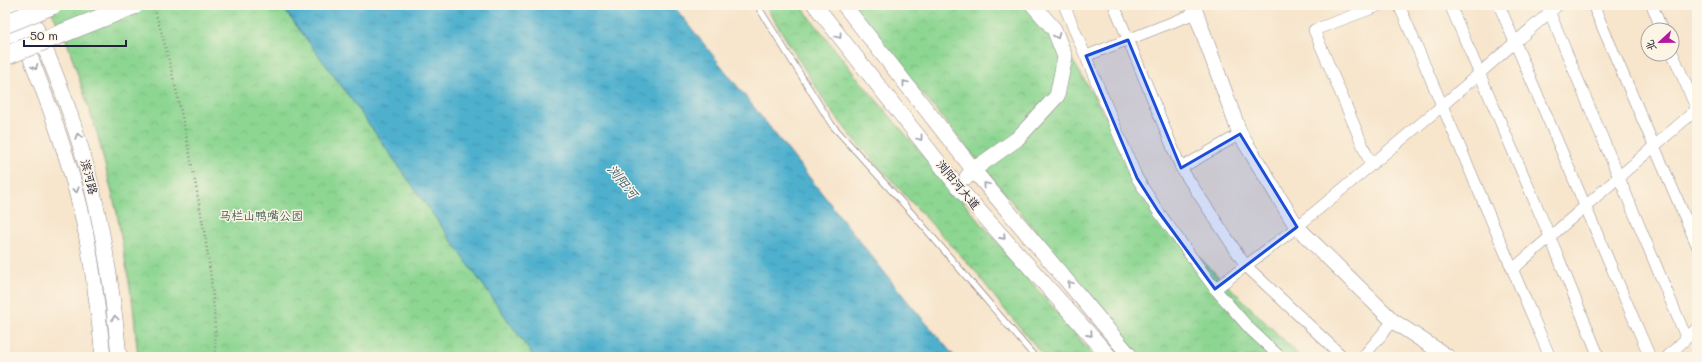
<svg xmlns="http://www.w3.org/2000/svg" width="1702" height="362" font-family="Mali,'LXGW WenKai TC',sans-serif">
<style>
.park{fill:url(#park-crowns);stroke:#587c66}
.water{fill:url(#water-ripples);stroke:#386984}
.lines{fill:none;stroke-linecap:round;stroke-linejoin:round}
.lane-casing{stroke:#8c8484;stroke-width:7}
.street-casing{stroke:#8c8484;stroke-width:12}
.secondary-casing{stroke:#8c8484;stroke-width:16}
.path{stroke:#8c8484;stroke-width:2.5;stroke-dasharray:1 3;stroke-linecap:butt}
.lane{stroke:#fff;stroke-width:5.5}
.street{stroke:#fff;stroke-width:11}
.secondary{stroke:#fff;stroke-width:15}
.highway-bridge-casing{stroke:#8c8484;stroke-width:20;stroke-linecap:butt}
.highway-bridge{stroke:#fff;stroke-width:19}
.oneway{stroke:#9c9ca7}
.marked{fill:#1d4ed8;fill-opacity:0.2;stroke:#1d4ed8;stroke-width:3;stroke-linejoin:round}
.labels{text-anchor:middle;stroke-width:3;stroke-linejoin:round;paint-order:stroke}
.street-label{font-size:12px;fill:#22223b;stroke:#fcf5e5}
.park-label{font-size:12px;fill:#425855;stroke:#fcf5e5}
.water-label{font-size:13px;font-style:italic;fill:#345b76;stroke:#fcf5e5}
</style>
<defs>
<pattern id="park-crowns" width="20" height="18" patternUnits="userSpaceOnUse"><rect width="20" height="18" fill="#8dd692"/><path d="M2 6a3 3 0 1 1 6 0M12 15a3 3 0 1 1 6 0" fill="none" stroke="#79b77f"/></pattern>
<pattern id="water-ripples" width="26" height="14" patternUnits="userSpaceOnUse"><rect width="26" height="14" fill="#4fb0ce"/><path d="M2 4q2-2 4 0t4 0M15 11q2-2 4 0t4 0" fill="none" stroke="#418fa8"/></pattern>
</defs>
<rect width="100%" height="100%" fill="#fcf5e5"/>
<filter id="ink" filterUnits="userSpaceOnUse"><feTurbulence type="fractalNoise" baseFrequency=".025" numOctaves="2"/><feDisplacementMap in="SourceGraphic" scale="8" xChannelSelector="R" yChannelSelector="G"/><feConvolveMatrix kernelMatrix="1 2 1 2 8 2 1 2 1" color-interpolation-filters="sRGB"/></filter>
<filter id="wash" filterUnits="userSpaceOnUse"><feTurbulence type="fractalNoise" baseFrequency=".012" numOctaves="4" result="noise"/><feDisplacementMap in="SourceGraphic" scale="16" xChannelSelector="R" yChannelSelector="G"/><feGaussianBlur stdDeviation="0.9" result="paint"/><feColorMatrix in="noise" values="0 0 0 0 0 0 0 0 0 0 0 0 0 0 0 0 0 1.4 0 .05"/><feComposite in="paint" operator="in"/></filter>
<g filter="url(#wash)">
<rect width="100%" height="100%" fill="#f7e5cc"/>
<!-- park -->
<g class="park">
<polygon points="48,5 281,5 349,96 534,357 138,357 133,305 117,213 97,133 67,42"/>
<polygon points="765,5 800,5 855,75 1095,357 1045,357 1001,305 976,272 856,142 827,105"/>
<polygon points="849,5 1038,5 1054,29 1175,234 1301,357 1140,357"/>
</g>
<!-- water -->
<polygon class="water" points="281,5 673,5 904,297 955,357 534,357 349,96"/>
</g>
<g filter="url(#ink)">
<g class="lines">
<defs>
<polyline id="lane" points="757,5 832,125 918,220 1035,357"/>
<g id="street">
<polyline points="1064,5 1137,178 1158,211 1215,289 1250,329 1280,357"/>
<polyline points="1114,5 1181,168 1246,266 1343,357"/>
<polyline points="1399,5 1550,357"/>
<polyline points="1450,5 1550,237 1599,357"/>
<polyline points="1499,5 1650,357"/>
<polyline points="1593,5 1697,245"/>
<polyline points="1652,5 1662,30"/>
<polyline points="1547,6 1686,337"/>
<polyline points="1672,52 1697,110"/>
<polyline points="1086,56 1196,13"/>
<polyline points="1371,165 1314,30 1381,5"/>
<polyline points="1181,168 1240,134"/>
<polyline points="1513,269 1697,109"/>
<polyline points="1215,289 1297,227 1443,105 1558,5"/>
<polyline points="1363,357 1393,321"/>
<polyline points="1667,357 1697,328"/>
</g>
<g id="secondary">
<path d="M10,5C36,71 63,137 80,206C92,256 98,307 103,357"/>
<path d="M26,5C44,45 61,84 74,126C99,200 112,279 119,357"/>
<polyline points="815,5 958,187 1110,357"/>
<polyline points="844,5 976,173 1131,357"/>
<polyline points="1193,5 1240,134 1297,227 1393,321 1448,357"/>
<polyline points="5,41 30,31"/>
<polyline points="967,177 973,170 1017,139 1057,96 1065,57 1054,29 1033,5"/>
</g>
</defs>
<!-- lane casing -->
<use href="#lane" class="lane-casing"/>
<!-- street casing -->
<use href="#street" class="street-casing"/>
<!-- secondary casing -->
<use href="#secondary" class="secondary-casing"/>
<!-- path -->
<path class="path" d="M153,5C171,61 183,119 194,176C205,235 217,297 215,357"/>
<!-- lane -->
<use href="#lane" class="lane"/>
<!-- street -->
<use href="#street" class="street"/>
<!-- secondary -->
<use href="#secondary" class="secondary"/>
<defs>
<g id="highway-bridge">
<polyline points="5,24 52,5"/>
<polyline points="5,56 134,5"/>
</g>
</defs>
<!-- highway-bridge casing -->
<use href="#highway-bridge" class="highway-bridge-casing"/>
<!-- highway-bridge -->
<use href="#highway-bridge" class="highway-bridge"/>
</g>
<!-- one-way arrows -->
<defs><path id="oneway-chevron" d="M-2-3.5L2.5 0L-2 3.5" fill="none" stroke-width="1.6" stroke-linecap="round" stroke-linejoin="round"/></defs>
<g class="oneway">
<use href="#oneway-chevron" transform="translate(839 36) rotate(52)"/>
<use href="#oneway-chevron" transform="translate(1057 36) rotate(68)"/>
<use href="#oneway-chevron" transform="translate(35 67) rotate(67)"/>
<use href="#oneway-chevron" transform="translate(905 83) rotate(-128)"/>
<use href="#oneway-chevron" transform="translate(78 136) rotate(-106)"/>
<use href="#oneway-chevron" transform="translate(920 138) rotate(52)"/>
<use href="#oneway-chevron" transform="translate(986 185) rotate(-130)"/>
<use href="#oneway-chevron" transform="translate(76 190) rotate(75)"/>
<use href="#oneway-chevron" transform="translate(1003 237) rotate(48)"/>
<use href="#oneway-chevron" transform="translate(1070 284) rotate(-130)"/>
<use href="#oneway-chevron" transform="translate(115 318) rotate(-98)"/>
<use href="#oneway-chevron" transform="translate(1090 334) rotate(48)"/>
</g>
</g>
<!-- marked area -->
<path class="marked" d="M1128,40L1181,168L1240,134L1297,227L1215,289L1158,211L1137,178L1086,56Z"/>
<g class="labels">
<!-- street labels -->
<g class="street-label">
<text transform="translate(89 177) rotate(76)" y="4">滨河路</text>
<text transform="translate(958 185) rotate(50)" y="4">浏阳河大道</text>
</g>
<!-- park labels -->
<g class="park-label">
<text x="261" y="220">马栏山鸭嘴公园</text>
</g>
<!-- water labels -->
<g class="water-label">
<text transform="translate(623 181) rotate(50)" y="5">浏阳河</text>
</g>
</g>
<!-- margin -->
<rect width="1702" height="362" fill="none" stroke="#fcf5e5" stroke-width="20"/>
<!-- north arrow -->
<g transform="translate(1660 42) rotate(248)"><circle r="19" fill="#fcf5e5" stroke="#a5a1a1"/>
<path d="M0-3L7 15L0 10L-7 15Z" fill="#b5179e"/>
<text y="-6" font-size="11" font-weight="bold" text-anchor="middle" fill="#22223b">北</text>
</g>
<!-- scale -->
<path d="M24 40v6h102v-6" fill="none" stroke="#22223b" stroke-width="2"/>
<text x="30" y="40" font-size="12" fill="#22223b" stroke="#fcf5e5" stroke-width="3" paint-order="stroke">50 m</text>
</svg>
